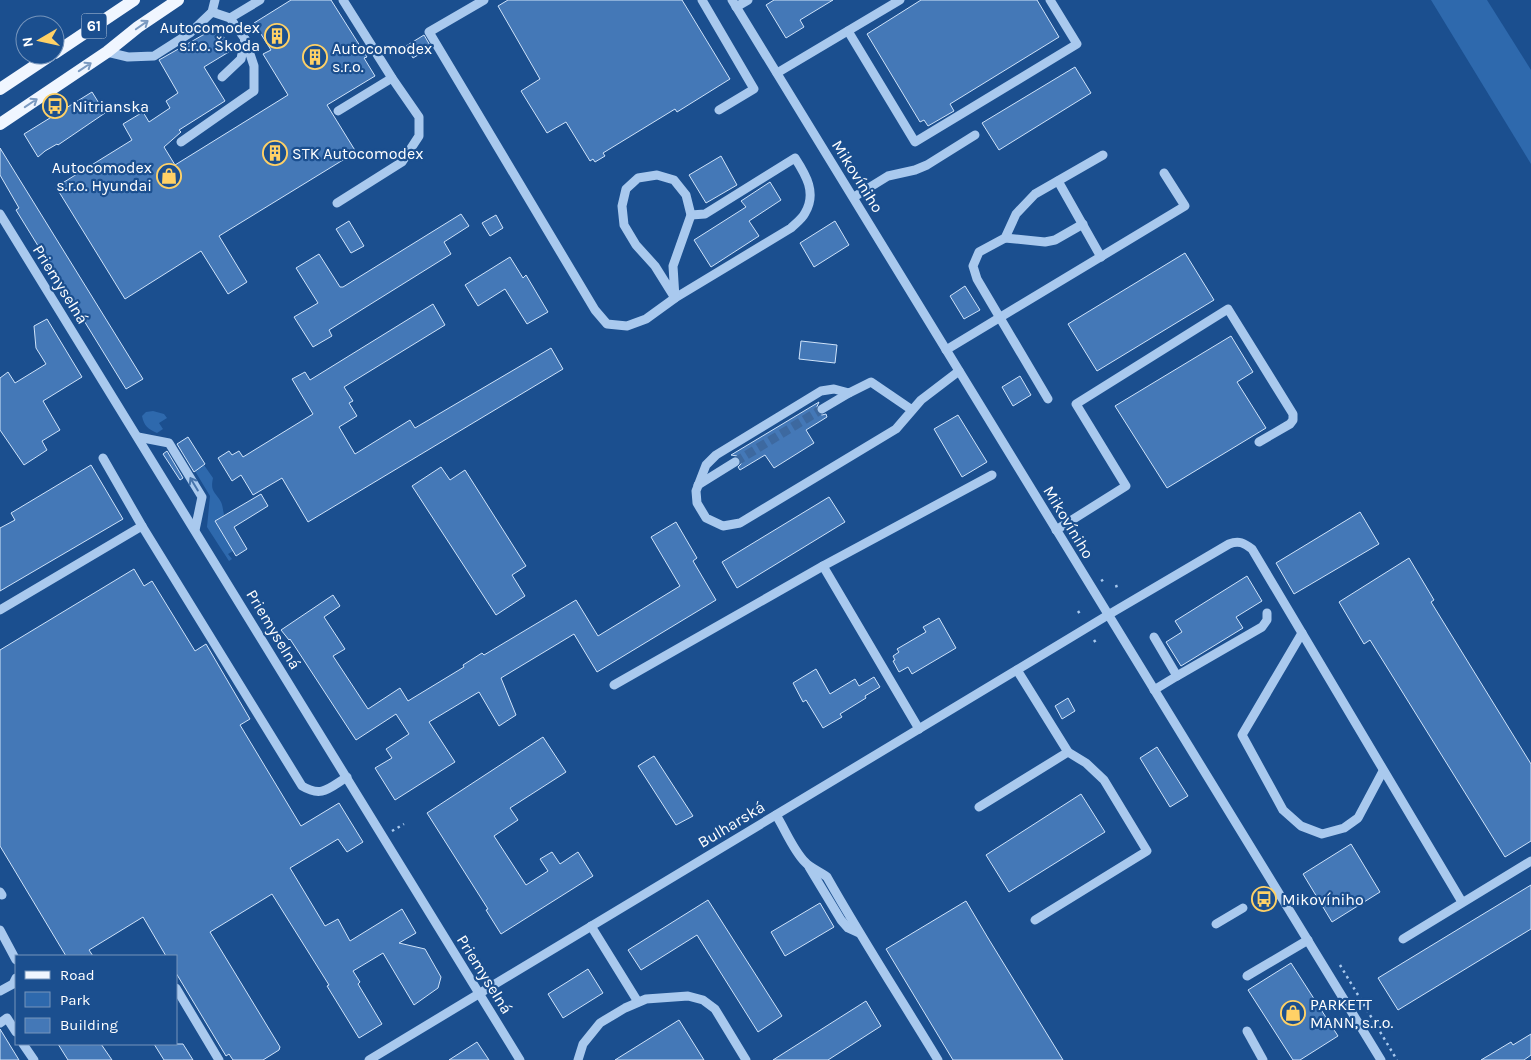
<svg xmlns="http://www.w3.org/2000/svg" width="1531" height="1060" font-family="Karla,sans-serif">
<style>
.green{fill:#2e69ad}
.building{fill:#4478b7;stroke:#cfe3fa}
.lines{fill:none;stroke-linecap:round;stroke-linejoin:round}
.minor-tunnel{stroke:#3d69a0;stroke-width:9;stroke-dasharray:9 4.5;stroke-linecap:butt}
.path{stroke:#a9c9ee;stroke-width:2.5;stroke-dasharray:2.5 4;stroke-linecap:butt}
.minor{stroke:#a9c9ee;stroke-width:9}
.major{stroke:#f0f6ff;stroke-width:12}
.oneway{stroke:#7b9ac1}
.oneway2{stroke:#4674ac}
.labels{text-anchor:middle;stroke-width:4.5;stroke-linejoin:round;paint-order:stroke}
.shield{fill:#1b4f8f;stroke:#bbcadd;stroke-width:1}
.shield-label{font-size:15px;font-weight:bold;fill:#fff}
.poi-label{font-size:16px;fill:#fff;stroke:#1b4f8f;text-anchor:start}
.street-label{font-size:16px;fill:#fff;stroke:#1b4f8f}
</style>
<rect width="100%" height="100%" fill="#1b4f8f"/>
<!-- green -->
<g class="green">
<polygon points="1431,0 1487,0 1531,70 1531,164"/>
<path d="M153,411L164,414L167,418L159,423L163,429L157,433C148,429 144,426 142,416L146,412Z"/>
<path d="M204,465L213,478C210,492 215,491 221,502C223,506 223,511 224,515L215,521L233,551L228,554L232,559L229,561L207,527L210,496L195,471Z"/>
</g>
<!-- building -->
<g class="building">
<polygon points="291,0 331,0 367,57 364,58 375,76 327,105 356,152 219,236 247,282 228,294 201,251 125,299 56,187 132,140 123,124 143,112 149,122 170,108 166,101 178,93 159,60 217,27 232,50 204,67 225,101 179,130 181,132 164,147 175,165 288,95 263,54 271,50 254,23"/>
<polygon points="508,0 682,0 730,79 677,112 675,109 603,153 605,156 595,162 593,159 590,161 566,122 547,133 521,91 540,79 498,6"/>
<polygon points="774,0 833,0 800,20 804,27 786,38 766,5"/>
<polygon points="921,0 1037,0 1059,37 950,104 954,111 928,126 924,120 920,122 867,34"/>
<polygon points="424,35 431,47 413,58 406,46"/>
<polygon points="1075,67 1091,93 999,150 982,123"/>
<polygon points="92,92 105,113 58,145 57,144 45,151 38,157 24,134"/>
<polygon points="0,148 143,379 126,389 16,210 19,208 0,175"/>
<polygon points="721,156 737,185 706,203 689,175"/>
<polygon points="770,182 781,200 749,221 759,236 711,267 694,240 746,207 741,201"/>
<polygon points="461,214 469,226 444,242 451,254 329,330 332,336 313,347 294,317 318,303 296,268 319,254 340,287 343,287"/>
<polygon points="496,215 503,228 490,236 482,223"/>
<polygon points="349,221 364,246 351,253 336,229"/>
<polygon points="835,221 849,245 814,267 800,243"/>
<polygon points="1185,253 1214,300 1097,371 1068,324"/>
<polygon points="510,257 523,278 526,275 548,312 527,324 505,289 478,306 465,285"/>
<polygon points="965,286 980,310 964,319 950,296"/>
<polygon points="433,304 445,325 344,387 353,401 349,403 357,416 339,427 355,454 410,420 415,428 551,348 563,369 308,522 282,478 253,495 241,475 232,481 218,458 229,451 232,455 239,451 243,457 313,414 292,379 305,372 310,380"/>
<polygon points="47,319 82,377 43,401 60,430 42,441 47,450 24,465 0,430 0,378 8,372 15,383 46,364 36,348 34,326"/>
<polygon points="1231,336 1253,372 1237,382 1266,428 1167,488 1115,406"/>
<polygon points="801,341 837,345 835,363 799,359"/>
<polygon points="1020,376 1031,395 1013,406 1002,387"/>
<polygon points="819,402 816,409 817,413 822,415 826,414 827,417 806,430 814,443 774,468 765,455 740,470 738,467 741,464 741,459 737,456 731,455"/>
<polygon points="958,415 987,462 962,477 934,429"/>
<polygon points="188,437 205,464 194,472 177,444"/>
<polygon points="167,451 183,478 180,480 163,454"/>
<polygon points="91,465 123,519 0,591 0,528 15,520 11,513"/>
<polygon points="441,467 450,480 465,470 526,566 512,575 525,596 496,615 412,486"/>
<polygon points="261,494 268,506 234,527 247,549 236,556 215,521"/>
<polygon points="829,497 845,522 737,588 722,562"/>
<polygon points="1360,512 1379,544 1294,594 1276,563"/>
<polygon points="676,522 697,558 693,561 716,600 597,672 574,634 501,678 516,715 499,726 479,692 429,722 455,762 395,800 375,768 392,758 386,749 409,734 396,714 356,740 290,639 289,640 281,630 333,595 340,606 324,617 345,649 333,656 368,709 400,688 408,701 464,667 463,665 482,653 484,655 576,600 598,636 680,586 651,537"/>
<polygon points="1409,558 1434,600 1431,602 1531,764 1531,841 1505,857 1370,640 1364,644 1339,602"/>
<polygon points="134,569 144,586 152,581 195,651 206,644 250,719 240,725 301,826 339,803 363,842 347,852 338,839 290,868 325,926 338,919 350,941 402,909 416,933 399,943 425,949 441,977 438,988 414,1005 383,953 353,971 360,982 358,984 382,1024 359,1038 327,986 329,985 272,894 210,932 280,1047 279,1050 263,1060 233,1060 229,1054 226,1056 176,973 176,956 166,956 143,917 89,950 93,956 66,956 0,846 0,650"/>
<polygon points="1247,576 1262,601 1236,617 1243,628 1181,666 1166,642 1182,632 1175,621"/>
<polygon points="939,618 956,648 912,674 908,667 899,672 893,661 895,660 893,656 899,652 897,649 926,632 923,627"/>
<polygon points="816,669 830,694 855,679 859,686 874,677 880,687 865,696 866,698 840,714 842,717 823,728 806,700 803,702 793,683"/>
<polygon points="1068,698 1075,711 1062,719 1055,706"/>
<polygon points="543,737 566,772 510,808 518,820 494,836 526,885 548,871 540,859 552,852 560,864 578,852 593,876 501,934 486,910 488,909 427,813"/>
<polygon points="1157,747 1188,796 1170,807 1140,758"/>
<polygon points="654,756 693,816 676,825 638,766"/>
<polygon points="1081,794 1105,832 1009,892 986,855"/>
<polygon points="1351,844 1380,892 1332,922 1303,874"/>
<polygon points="1531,885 1531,929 1398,1010 1378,978"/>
<polygon points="708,900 782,1016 758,1032 697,935 641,970 628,950"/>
<polygon points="966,901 988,938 1063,1060 953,1060 886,949"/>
<polygon points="820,903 834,927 785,956 771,932"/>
<polygon points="1291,963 1338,1036 1300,1060 1293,1060 1248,990"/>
<polygon points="588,969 603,993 563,1018 548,994"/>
<polygon points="866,1001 881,1026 828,1060 773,1060"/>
<polygon points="679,1020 704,1060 615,1060"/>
<polygon points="0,1029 19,1060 0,1060"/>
<polygon points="1531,1034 1531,1055 1524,1060 1481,1060 1511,1042 1513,1045"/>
<polygon points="477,1042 489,1060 449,1060"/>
<polygon points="58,1044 101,1044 112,1060 68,1060"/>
<polygon points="154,1044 183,1044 193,1060 164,1060"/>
</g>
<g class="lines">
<!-- minor-tunnel -->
<polyline class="minor-tunnel" points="735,462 822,409"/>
<!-- path -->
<g class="path">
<polyline points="1101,581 1106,578"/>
<polyline points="1116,585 1118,591"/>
<polyline points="1078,611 1080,614"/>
<polyline points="1094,640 1096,643"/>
<polyline points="392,831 404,824"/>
<polyline points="1340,965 1397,1060"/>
</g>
<!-- minor -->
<g class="minor">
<path d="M484,0L429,32L595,310L607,324L627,326L646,319L675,298L791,228C796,223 802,219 805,213C817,193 806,175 795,158L705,214L691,215"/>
<polyline points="702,0 754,89 719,110"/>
<polyline points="732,0 1381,1060"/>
<polyline points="736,7 748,0"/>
<polyline points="230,18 260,0"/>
<polyline points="848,31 915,142 1077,44 1050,0"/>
<polyline points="107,52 128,57 154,56 190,33 212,12 215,0"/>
<polyline points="777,73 900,0"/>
<polyline points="222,77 241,59 245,39"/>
<polyline points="338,111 392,78"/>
<polyline points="181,142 254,91 254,66 245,39 230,18 212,12"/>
<polygon points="657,175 674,180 686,195 691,215 673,266 675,298 655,266 636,245 624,225 622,206 626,189 638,178"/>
<polyline points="1058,181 1101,257"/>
<polyline points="854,197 888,176 915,170 927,165 975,135"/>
<polyline points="337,203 402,162 419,136 419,117 392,78 343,0"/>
<polyline points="0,214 520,1060"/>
<polyline points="1005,238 1045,242 1055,240 1083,224"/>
<polyline points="946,350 1185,206 1164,173"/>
<polyline points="1048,399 977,279 973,266 979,252 1005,238 1016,214 1035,194 1103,155"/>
<polyline points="822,409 849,393"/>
<polyline points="912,410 871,382 849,393 834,389 821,391 716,455 706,465 696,491 697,503 706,518 723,526 740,523 896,429 921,400 959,371"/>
<polyline points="138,437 169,443 202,497 195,530"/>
<polyline points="103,458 142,526"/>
<polyline points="698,485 735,462"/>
<polyline points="1056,530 1126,486 1076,404 1228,309 1293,414 1293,420 1290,424 1259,442"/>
<polyline points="823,566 919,729"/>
<path d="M0,610L142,526L302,786C322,798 329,788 347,777"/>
<polyline points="1302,633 1242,735 1283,810 1301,826 1322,834 1344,828 1358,818 1383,771"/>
<polyline points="1154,637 1177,676 1154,690"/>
<polyline points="1177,676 1262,627 1267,620 1267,613"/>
<polyline points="614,685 823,566 992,475"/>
<polyline points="979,807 1068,752 1017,670"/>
<path d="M776,815C785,829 793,850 805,862C811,869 820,871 827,877C862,939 901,999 938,1060"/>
<polyline points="809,867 841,920 848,928 859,933"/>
<polyline points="0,892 2,895"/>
<polyline points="1035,920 1147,851 1104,780 1086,763 1068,752"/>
<polyline points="1216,924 1243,908"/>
<polyline points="591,926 638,1002"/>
<polyline points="0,930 16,960"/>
<polyline points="1403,939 1531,861"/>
<polyline points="1247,976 1308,940"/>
<polyline points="176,988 219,1060"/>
<polyline points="0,991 13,984 16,978"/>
<polyline points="0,1023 7,1018 16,1032"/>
<polyline points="1247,1031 1263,1060"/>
<polyline points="23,1044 34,1060"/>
<path d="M369,1060L1108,615L1229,544C1239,540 1244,543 1252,549L1462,902"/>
<polyline points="578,1060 583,1044 600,1023 625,1008 646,999 688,996 703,1000 715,1009 746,1060"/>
</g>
<!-- major -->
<g class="major">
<polyline points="55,53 134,0"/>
<polyline points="0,89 51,55"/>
<polyline points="0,124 107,52 138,27 178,0"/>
</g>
</g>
<!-- one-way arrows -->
<defs><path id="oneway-shaft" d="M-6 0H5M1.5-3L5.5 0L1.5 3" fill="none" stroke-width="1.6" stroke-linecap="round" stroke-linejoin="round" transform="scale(1.25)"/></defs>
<g class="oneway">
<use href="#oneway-shaft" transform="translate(142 25) rotate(-35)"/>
<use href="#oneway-shaft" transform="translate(85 67) rotate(-34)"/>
<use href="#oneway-shaft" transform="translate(31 103) rotate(-34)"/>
</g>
<use class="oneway2" href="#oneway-shaft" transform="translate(194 484) rotate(-121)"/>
<!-- icons -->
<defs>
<symbol id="building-ring" viewBox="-11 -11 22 22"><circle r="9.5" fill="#1b4f8f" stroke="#ffd166" stroke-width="1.5"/><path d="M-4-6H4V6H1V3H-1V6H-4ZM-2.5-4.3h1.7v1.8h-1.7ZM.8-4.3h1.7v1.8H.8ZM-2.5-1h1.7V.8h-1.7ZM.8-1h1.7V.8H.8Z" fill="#ffd166"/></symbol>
<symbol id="bus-ring" viewBox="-11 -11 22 22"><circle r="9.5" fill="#1b4f8f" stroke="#ffd166" stroke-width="1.5"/><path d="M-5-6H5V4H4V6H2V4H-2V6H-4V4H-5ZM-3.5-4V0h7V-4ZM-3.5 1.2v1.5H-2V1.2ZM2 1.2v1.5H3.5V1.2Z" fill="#ffd166"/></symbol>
<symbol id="shop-ring" viewBox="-11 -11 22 22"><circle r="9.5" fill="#1b4f8f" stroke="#ffd166" stroke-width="1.5"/><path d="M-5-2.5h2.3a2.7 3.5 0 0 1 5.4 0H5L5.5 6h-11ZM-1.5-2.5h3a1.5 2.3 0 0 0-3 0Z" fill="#ffd166"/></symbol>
</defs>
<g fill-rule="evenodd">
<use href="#building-ring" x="263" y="22" width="28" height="28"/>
<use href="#building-ring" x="301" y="43" width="28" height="28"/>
<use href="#bus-ring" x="41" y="92" width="28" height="28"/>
<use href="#building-ring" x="261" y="139" width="28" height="28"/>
<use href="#shop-ring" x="155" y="162" width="28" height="28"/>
<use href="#bus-ring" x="1250" y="885" width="28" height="28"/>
<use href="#shop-ring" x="1279" y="999" width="28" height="28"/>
</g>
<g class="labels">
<!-- shield labels -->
<rect class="shield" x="81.5" y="13.5" width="25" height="25" rx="4"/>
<g class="shield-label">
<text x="94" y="31">61</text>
</g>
<!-- poi labels -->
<g class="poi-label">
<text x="260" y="33" text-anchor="end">Autocomodex<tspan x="260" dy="18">s.r.o. Škoda</tspan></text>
<text x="332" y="54">Autocomodex<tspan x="332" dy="18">s.r.o.</tspan></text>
<text x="72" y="112">Nitrianska</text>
<text x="292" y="159">STK Autocomodex</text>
<text x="152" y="173" text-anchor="end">Autocomodex<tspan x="152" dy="18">s.r.o. Hyundai</tspan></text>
<text x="1282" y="905">Mikovíniho</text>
<text x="1310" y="1010">PARKETT<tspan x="1310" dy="18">MANN, s.r.o.</tspan></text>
</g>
<!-- street labels -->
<g class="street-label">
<text transform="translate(858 176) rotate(58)" y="6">Mikovíniho</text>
<text transform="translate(61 284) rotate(58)" y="6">Priemyselná</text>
<text transform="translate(1069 522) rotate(59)" y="6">Mikovíniho</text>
<text transform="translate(274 629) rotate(59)" y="6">Priemyselná</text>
<text transform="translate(731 824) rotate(-31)" y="6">Bulharská</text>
<text transform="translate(485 974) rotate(58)" y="6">Priemyselná</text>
</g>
</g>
<!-- legend -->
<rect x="15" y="955" width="162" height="90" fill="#1b4f8f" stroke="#7695bc"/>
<rect x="25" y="971" width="25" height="8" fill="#f0f6ff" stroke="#7695bc"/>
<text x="60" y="980" font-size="15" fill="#ffffff">Road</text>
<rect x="25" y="992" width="25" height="15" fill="#2e69ad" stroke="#7695bc"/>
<text x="60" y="1005" font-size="15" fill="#ffffff">Park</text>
<rect x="25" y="1018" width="25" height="15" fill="#4478b7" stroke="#7695bc"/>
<text x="60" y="1030" font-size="15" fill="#ffffff">Building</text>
<!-- north arrow -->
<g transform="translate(40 40) rotate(261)"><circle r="24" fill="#1b4f8f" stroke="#7695bc"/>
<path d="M0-4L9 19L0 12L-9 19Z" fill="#ffd166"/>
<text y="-8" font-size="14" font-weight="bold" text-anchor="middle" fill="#ffffff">N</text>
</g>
</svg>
